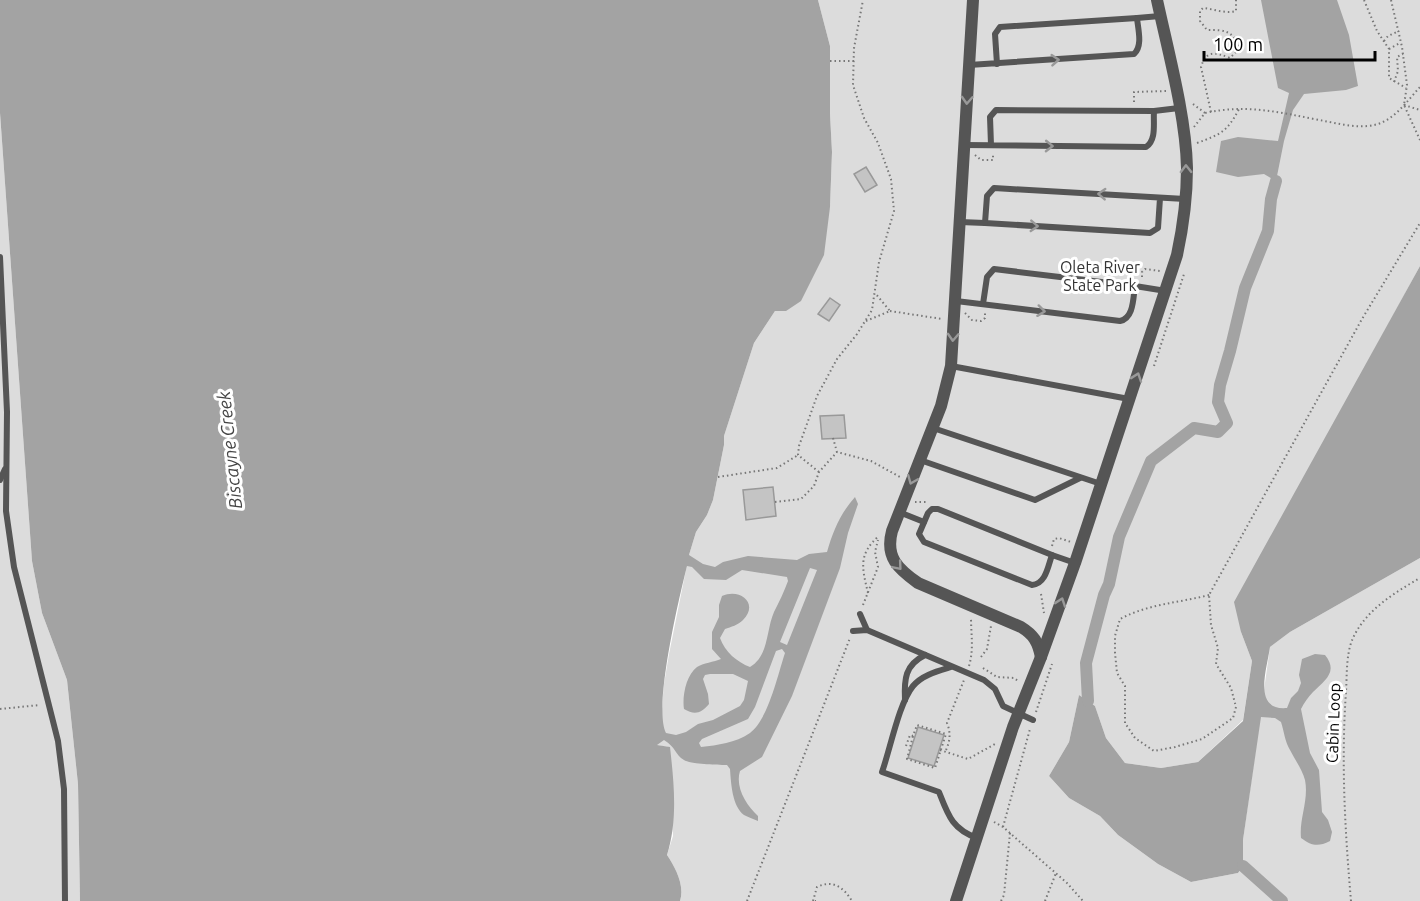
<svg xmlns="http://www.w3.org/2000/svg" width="1420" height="901" font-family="Ubuntu,sans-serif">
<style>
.green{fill:#dcdcdc}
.water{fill:#a3a3a3;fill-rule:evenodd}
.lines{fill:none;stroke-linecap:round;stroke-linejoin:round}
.canal{stroke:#a3a3a3;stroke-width:12}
.building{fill:#c4c4c4;stroke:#999;stroke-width:1.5}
.path{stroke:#777;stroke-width:2;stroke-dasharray:1.5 3;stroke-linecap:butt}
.service{stroke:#555;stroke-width:6}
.minor{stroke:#555;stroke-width:12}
.oneway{stroke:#999}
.labels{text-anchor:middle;stroke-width:6;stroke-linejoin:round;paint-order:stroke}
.park-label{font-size:16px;fill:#333;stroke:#fff}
.street-label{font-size:16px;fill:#000;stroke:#fff}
.water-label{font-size:18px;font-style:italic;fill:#444;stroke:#fff}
</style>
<rect width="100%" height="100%" fill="#fff"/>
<!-- green -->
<g class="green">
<path d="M818,0H1420V266L1342,409L1241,632L1252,661L1243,720L1198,762L1161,768L1125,763L1106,738L1095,706L1079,695L1069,742L1049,776L1069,798L1100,816L1118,835L1158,864L1191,882L1238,873L1243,866V840L1270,647L1290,632L1420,558V901H680C685,885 675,867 667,855L673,836L669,747L656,745L663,728L661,717L664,684L669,654L689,555L696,532L707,515L713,500L724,445V436L754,343L775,311L830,207L832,152L830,114V46Z"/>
<polygon points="0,113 32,561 42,613 67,680 78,784 80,901 0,901"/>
</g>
<!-- water -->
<g class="water">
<path d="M0,0H818L830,46V114L832,152L830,207L824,255L801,301L786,311H775L754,343L724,436V445L713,500L707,515L696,532L689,555L703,564L715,567L723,562L748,556L797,560L809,554L827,552C833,531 840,514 855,497L858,504L848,533L840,568L792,696L762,757L740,771C735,787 746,805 758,816V821C753,819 748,817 744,815C732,806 731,783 730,769L727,765C719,765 689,764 684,760C675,755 676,747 664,740L657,745L670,747C674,783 678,820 667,855C675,867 685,885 680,901H80L78,784L67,680L42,613L32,561L0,113ZM687,566L692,567L704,579L726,580L742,570L787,577L788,581C784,592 779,602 774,612C766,630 769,656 750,667C737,662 725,652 720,638L725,629C731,627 738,625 743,620C759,604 741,588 722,596L719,605V617L712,632V649L721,659C714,662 703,663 697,667C686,675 682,697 684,709C694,715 701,714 709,704L708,694L703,679L705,675L710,674H733L748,681L744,700L740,706L713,720L698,724L686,732L676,735L666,733C653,708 679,598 687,566ZM810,568L817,570L787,645L780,642ZM782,649L785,653C778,674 768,720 750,733C735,743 718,745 701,747L699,743L702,739L748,719L755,707L776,651Z"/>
<polygon points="1261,0 1337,0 1349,35 1358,86 1346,90 1304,94 1293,110 1284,141 1276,181 1264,174 1238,177 1216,172 1221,141 1238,137 1278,141 1289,93 1278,88"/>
<path d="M1420,266V558L1290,632L1270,647C1267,669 1252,711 1287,708L1291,698L1298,691L1301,683L1299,675L1302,659L1315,654L1325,655C1339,672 1324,681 1313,692C1308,697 1304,703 1301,709L1310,753L1319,770L1322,812L1328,820L1332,832L1330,841C1318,847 1312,846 1301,838C1299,819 1309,800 1305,780C1302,769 1295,760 1290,750C1285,742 1284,731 1281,722L1275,718L1261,717L1243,840V866L1238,873L1191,882L1158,864L1118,835L1100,816L1069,798L1049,776L1069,742L1079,695L1095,706L1106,738L1125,763L1161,768L1198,762L1243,721L1252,661L1241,632L1234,602Z"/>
</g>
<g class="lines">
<!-- canal -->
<g class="canal">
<polyline points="1088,701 1086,663 1104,595 1109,584 1119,537 1151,461 1194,428 1218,432 1227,423 1218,402 1220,385 1230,351 1245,288 1268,231 1271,199 1276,181"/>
<polyline points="1243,866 1282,901"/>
</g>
</g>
<!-- building -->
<g class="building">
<polygon points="866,167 877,185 865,192 854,174"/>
<polygon points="830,298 840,305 829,321 818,314"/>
<polygon points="844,415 846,438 822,439 820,416"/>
<polygon points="773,487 776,516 746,520 743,490"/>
<polygon points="918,727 944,735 934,766 908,758"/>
</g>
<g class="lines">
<!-- path -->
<g class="path">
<polyline points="1364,0 1377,31 1389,49 1389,78 1406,88"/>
<polyline points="1391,0 1402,47 1407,85 1404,105 1420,140"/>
<polyline points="1384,41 1388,36 1399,31"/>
<polyline points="1389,49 1400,43"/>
<polyline points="830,61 854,61"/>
<polyline points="1394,82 1398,71 1397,57 1403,54"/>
<polyline points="1134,102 1134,92 1167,91"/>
<polyline points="1193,104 1205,113"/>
<polyline points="1404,105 1420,110"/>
<path d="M1211,112L1201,67C1206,50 1215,52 1230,58L1240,48C1232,30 1225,30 1207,30L1200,21V11L1203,8C1214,9 1225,14 1236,11V0"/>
<path d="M1194,127L1205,113C1246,104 1278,112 1319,120C1336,123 1357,129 1374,125C1394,121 1407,101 1420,87"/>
<path d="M1197,143C1221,134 1227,132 1239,109"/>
<polyline points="975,155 981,160 993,160 993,154"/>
<polyline points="1142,277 1142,272 1145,269 1160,271"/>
<polyline points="890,311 942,319"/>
<polyline points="965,313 972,320 981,321 985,318 985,312"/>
<polyline points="866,321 890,311 875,293"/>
<polyline points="1154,366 1184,274"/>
<polyline points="833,438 837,452 871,461 900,477"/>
<polyline points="819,472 798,455 799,446 817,396 837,359 857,334 872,310 879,262 894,211 891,179 878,143 864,118 853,85 854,48 863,0"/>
<polyline points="718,477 777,468 798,455"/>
<polyline points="775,502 801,499 814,486 819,472 837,452"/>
<polyline points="915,502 926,502"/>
<polyline points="1052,546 1054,539 1059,538 1071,542"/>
<path d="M868,593C862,568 858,554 879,536"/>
<polyline points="1041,594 1044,613"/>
<path d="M1209,595C1178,603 1148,604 1120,619L1115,636V653L1117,673L1125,686V723L1135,738L1154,751L1175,747L1202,739L1233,718L1236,707L1231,688L1216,664L1218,648L1211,625L1209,595L1362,319L1420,223"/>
<polyline points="863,605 878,567 875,552 878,540"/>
<polyline points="981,657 987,649 991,626"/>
<path d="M969,666C974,649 971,635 971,618"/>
<polyline points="983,668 997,677 1014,678 1018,681"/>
<polyline points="0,709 40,705"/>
<polyline points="1036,712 1052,664"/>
<polyline points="906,746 910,735 913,736 917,725 946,734 935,768 907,759 913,736"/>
<polyline points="940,750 968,759 995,744"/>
<path d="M946,750C950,741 951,733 947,723L964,680"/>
<polyline points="994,822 1003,827 1067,883 1083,901"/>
<polyline points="1003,827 1030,729"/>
<polyline points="747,901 850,638"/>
<path d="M813,901L817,887C833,879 844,888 852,901"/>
<polyline points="815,901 816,901"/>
<polyline points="1001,901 1004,895 1010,833"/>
<polyline points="1045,901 1056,873"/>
<path d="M1351,901C1345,831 1341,762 1346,692C1347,675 1346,653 1353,638C1366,610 1394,593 1420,578"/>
</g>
<!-- service -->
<g class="service">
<polyline points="1137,18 1160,16"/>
<path d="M969,65L1134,54C1143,46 1138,29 1137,18L1000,27L995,34L997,64"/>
<polyline points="1154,111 1179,108"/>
<path d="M964,145L1146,147C1157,140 1153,122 1154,111L996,110L990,117L991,145"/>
<polyline points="1160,198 1158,228 1150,233 985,223 987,196 994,188 1185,199"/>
<polyline points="960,222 985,223"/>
<polyline points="0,257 7,412 6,511 14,567 58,741 64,789 65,901"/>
<polyline points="1135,286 1166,291"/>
<path d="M956,301L1120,321C1134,318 1133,298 1135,286L994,269L987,277L983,304"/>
<polyline points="951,366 1129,399"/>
<polyline points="933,428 1101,484"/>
<polyline points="920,460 1035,500 1080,478"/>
<polyline points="0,480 5,469"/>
<path d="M932,509H938L1052,555C1048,566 1046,584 1032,585L924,542L919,534L928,513Z"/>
<polyline points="899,512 924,522"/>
<polyline points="1052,555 1075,563"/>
<polyline points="860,614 867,630"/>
<polyline points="853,631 867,630 984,680 995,689 1003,706 1033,720"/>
<path d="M951,667C938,671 922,675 913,686C899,703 890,750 882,772L939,792C948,815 952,829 977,838"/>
<path d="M905,700C904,679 905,665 925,655"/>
</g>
<!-- minor -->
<g class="minor">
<path d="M973,0L951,366L941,406L892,531C885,557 898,569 918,583L1021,627C1034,635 1038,642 1041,657"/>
<path d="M956,901L1013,727L1041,657L1075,563L1177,255C1183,227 1187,198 1187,168C1186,117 1168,51 1157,0"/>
</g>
</g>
<!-- one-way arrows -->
<defs><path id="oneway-chevron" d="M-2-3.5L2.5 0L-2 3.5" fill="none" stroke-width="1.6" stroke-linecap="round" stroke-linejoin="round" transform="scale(1.5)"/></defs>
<g class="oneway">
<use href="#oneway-chevron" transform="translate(1055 60) rotate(-4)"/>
<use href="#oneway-chevron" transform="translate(967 100) rotate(93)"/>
<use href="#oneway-chevron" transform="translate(1049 146) rotate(1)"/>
<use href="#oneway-chevron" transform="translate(1186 169) rotate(-91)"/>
<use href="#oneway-chevron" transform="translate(1102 194) rotate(-177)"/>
<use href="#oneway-chevron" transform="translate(1034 226) rotate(3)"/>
<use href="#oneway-chevron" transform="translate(1041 311) rotate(7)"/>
<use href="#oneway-chevron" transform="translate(953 337) rotate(93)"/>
<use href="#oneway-chevron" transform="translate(1137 377) rotate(-71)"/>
<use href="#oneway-chevron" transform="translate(912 480) rotate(112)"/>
<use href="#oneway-chevron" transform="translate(898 566) rotate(50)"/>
<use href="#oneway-chevron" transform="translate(1061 602) rotate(-71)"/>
</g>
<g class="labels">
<!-- park labels -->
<g class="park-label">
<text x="1100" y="273">Oleta River<tspan x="1100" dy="18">State Park</tspan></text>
</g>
<!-- street labels -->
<g class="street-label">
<text transform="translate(1333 723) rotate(-88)" y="6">Cabin Loop</text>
</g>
<!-- water labels -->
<g class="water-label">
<text transform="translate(230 450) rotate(-96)" y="6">Biscayne Creek</text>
</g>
</g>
<!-- scale -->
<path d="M1204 51v9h171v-9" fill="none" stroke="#000000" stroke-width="3"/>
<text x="1213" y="51" font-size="18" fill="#000000" stroke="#ffffff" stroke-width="4.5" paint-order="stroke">100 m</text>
</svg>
